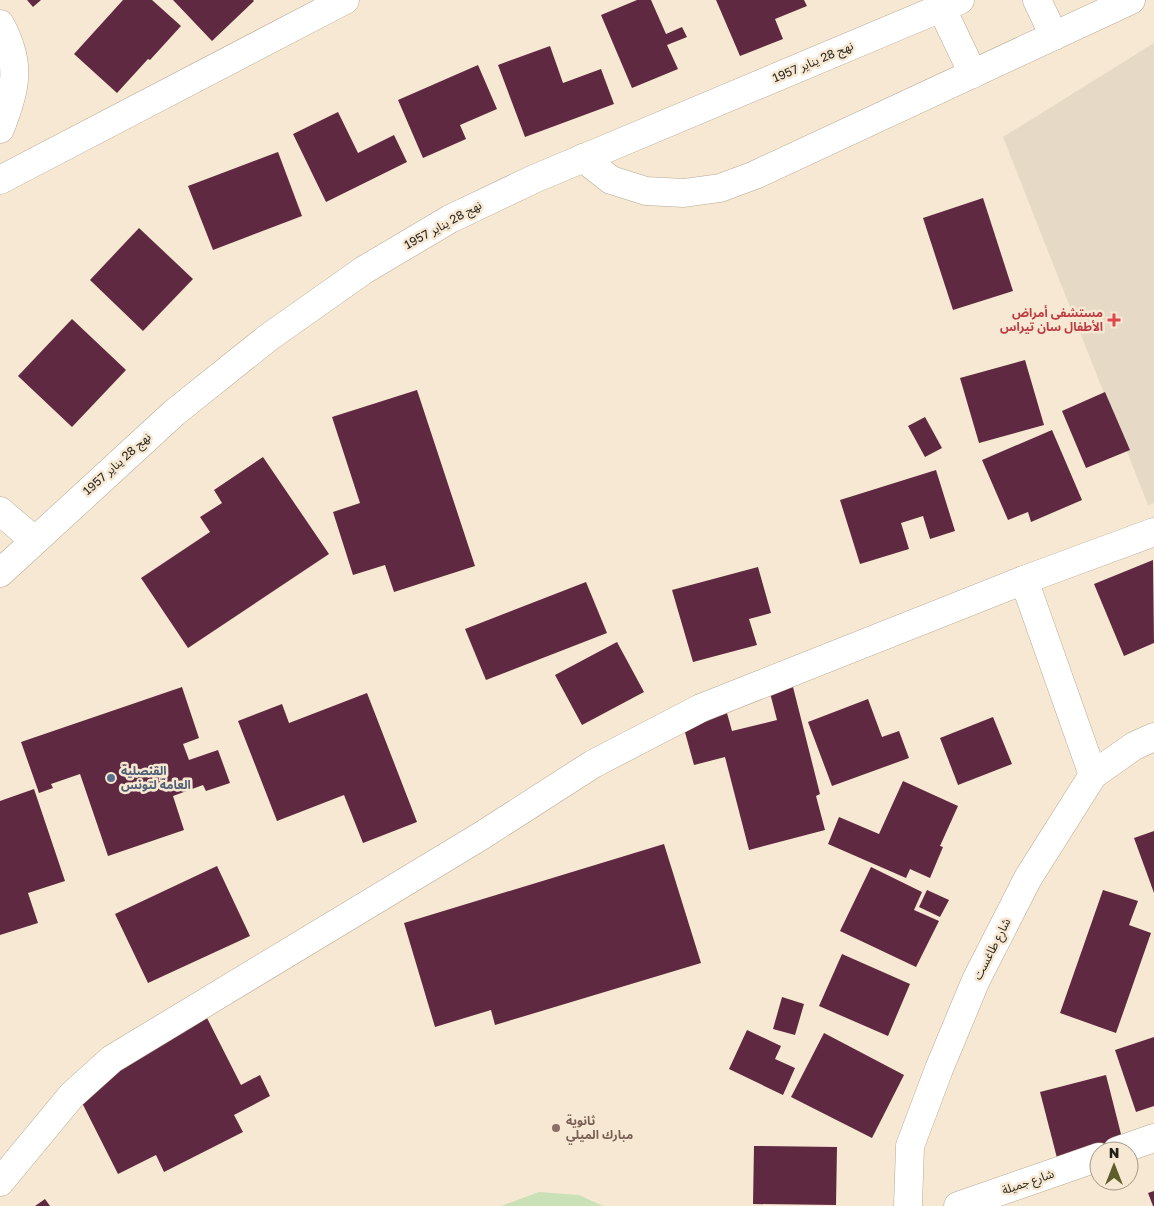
<svg xmlns="http://www.w3.org/2000/svg" width="1154" height="1206" font-family="'Golos Text','Noto Sans Arabic',sans-serif">
<style>
.medical{fill:#e6dac6}
.green{fill:#cae1b8}
.building{fill:#602942}
.lines{fill:none;stroke-linecap:round;stroke-linejoin:round}
.minor-casing{stroke:#b7aa95;stroke-width:29}
.minor{stroke:#fff;stroke-width:28}
.health-dot{fill:#e0444e;stroke:#f6e8d2;stroke-width:2}
.service-dot{fill:#5c6f8a;stroke:#f6e8d2;stroke-width:2}
.education-dot{fill:#8d6e63;stroke:#f6e8d2;stroke-width:2}
.labels{text-anchor:middle;stroke-width:5;stroke-linejoin:round;paint-order:stroke}
.street-label{font-size:12px;fill:#241f17;stroke:#f6e8d2}
.health-label{font-size:12px;font-weight:bold;fill:#be3a42;stroke:#f6e8d2;text-anchor:end}
.service-label{font-size:12px;font-weight:bold;fill:#4e5e75;stroke:#f6e8d2;text-anchor:start}
.education-label{font-size:12px;font-weight:bold;fill:#785e54;stroke:#f6e8d2;text-anchor:start}
</style>
<rect width="100%" height="100%" fill="#f6e8d2"/>
<!-- medical -->
<polygon class="medical" points="1154,43 1154,503 1148,505 1003,137"/>
<!-- green -->
<polygon class="green" points="539,1192 579,1195 603,1206 501,1206"/>
<!-- building -->
<g class="building">
<polygon points="27,0 41,0 33,7"/>
<polygon points="123,0 152,0 181,26 150,60 148,59 117,93 74,54"/>
<polygon points="173,0 253,0 254,1 212,41"/>
<polygon points="637,0 651,0 666,34 682,27 687,37 667,45 678,69 632,88 601,15"/>
<polygon points="716,0 804,0 807,6 775,19 783,39 740,56"/>
<polygon points="550,46 563,83 601,69 614,104 525,137 498,65"/>
<polygon points="478,65 497,109 460,125 466,139 423,158 398,100"/>
<polygon points="338,112 358,153 394,135 407,162 326,202 293,134"/>
<polygon points="278,152 302,216 213,250 188,186"/>
<polygon points="983,198 1013,291 953,310 923,218"/>
<polygon points="139,228 193,279 143,331 90,280"/>
<polygon points="72,319 126,370 72,427 18,376"/>
<polygon points="1025,360 1044,425 979,443 960,378"/>
<polygon points="417,390 475,566 394,592 385,565 353,575 333,512 360,503 332,417"/>
<polygon points="1105,392 1130,450 1086,468 1062,411"/>
<polygon points="925,417 942,448 925,457 908,426"/>
<polygon points="1052,430 1082,500 1031,522 1028,512 1008,520 982,460"/>
<polygon points="263,457 329,554 188,648 141,578 210,532 200,517 222,503 214,490"/>
<polygon points="936,470 955,531 930,539 923,516 901,523 909,549 860,564 840,500"/>
<polygon points="1153,560 1154,643 1124,656 1094,584"/>
<polygon points="758,567 771,613 749,619 757,645 693,662 672,590"/>
<polygon points="586,582 607,633 486,680 465,629"/>
<polygon points="617,642 644,692 582,725 555,675"/>
<polygon points="792,683 820,794 816,796 825,830 749,850 725,757 694,765 683,725 727,713 732,731 777,720 769,689"/>
<polygon points="182,687 199,738 183,744 189,760 218,750 230,783 206,791 203,785 173,796 184,830 108,856 80,774 51,784 53,788 39,793 21,742"/>
<polygon points="367,693 417,822 363,843 344,795 277,821 238,721 282,704 289,723"/>
<polygon points="868,699 882,737 899,731 909,758 832,786 808,722"/>
<polygon points="993,717 1012,764 958,785 940,738"/>
<polygon points="903,781 958,806 940,846 943,847 930,878 910,869 906,878 828,844 839,817 879,834"/>
<polygon points="34,789 65,881 28,893 38,923 0,935 0,801"/>
<polygon points="1154,831 1154,893 1134,838"/>
<polygon points="664,844 701,963 495,1025 491,1010 435,1027 404,923"/>
<polygon points="217,866 250,936 148,983 115,914"/>
<polygon points="871,867 922,892 914,910 939,921 916,967 840,931"/>
<polygon points="927,890 949,900 940,917 919,907"/>
<polygon points="1103,890 1138,901 1129,925 1151,933 1116,1033 1060,1013"/>
<polygon points="842,954 910,984 888,1036 819,1006"/>
<polygon points="782,997 804,1004 795,1035 773,1029"/>
<polygon points="207,1018 241,1085 260,1075 270,1096 234,1115 243,1132 164,1172 156,1155 118,1174 73,1085"/>
<polygon points="747,1030 781,1046 775,1059 795,1068 783,1095 729,1069"/>
<polygon points="824,1033 904,1075 872,1138 791,1097"/>
<polygon points="1154,1037 1154,1106 1136,1112 1115,1050"/>
<polygon points="1106,1075 1123,1142 1057,1158 1040,1092"/>
<polygon points="754,1146 837,1147 836,1205 753,1204"/>
<polygon points="1154,1191 1154,1206 1153,1206 1148,1193"/>
<polygon points="45,1199 50,1206 35,1206"/>
</g>
<g class="lines">
<defs>
<g id="minor">
<polyline points="1037,0 1054,36"/>
<polyline points="942,9 973,74"/>
<path d="M0,24C22,64 16,89 0,129"/>
<polyline points="583,158 611,180 646,191 684,193 720,188 755,175 1131,0"/>
<polyline points="0,180 345,0"/>
<polyline points="0,511 34,540"/>
<polyline points="0,573 174,413 269,337 364,270 450,219 534,179 960,0"/>
<polyline points="1024,580 1093,775"/>
<polyline points="1117,1151 1154,1138"/>
<polyline points="0,1182 72,1095 112,1059 481,836 593,764 701,708 1024,580 1154,532"/>
<polyline points="908,1206 910,1146 939,1069 976,980 1028,878 1093,775 1134,746 1154,737"/>
<polyline points="958,1206 1099,1157"/>
</g>
</defs>
<!-- minor casing -->
<use href="#minor" class="minor-casing"/>
<!-- minor -->
<use href="#minor" class="minor"/>
</g>
<!-- markers -->
<path class="health-dot" d="M1111.5 312.5h5v5h5v5h-5v5h-5v-5h-5v-5h5z"/>
<circle class="service-dot" cx="111" cy="778" r="5"/>
<circle class="education-dot" cx="556" cy="1128" r="5"/>
<g class="labels">
<!-- street labels -->
<g class="street-label">
<text transform="translate(813 62) rotate(-23)" y="4">نهج 28 يناير 1957</text>
<text transform="translate(443 225) rotate(-29)" y="4">نهج 28 يناير 1957</text>
<text transform="translate(117 464) rotate(-42)" y="4">نهج 28 يناير 1957</text>
<text transform="translate(992 949) rotate(-63)" y="4">شارع طاغست</text>
<text transform="translate(1028 1182) rotate(-19)" y="4">شارع جميلة</text>
</g>
<!-- health labels -->
<g class="health-label">
<text x="1103" y="317">مستشفى أمراض<tspan x="1103" dy="14">الأطفال سان تيراس</tspan></text>
</g>
<!-- service labels -->
<g class="service-label">
<text x="121" y="775">القنصلية<tspan x="121" dy="14">العامة لتونس</tspan></text>
</g>
<!-- education labels -->
<g class="education-label">
<text x="566" y="1125">ثانوية<tspan x="566" dy="14">مبارك الميلي</tspan></text>
</g>
</g>
<!-- north arrow -->
<g transform="translate(1114 1166)"><circle r="24" fill="#f6e8d2" stroke="#a29887"/>
<path d="M0-4L9 19L0 12L-9 19Z" fill="#5f5d2a"/>
<text y="-8" font-size="14" font-weight="bold" text-anchor="middle" fill="#241f17">N</text>
</g>
</svg>
